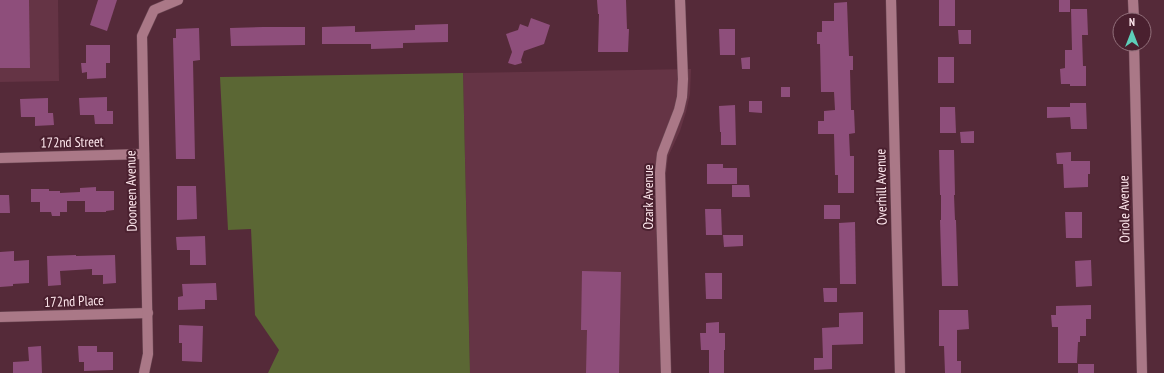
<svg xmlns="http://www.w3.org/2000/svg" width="1164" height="373" font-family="'PT Sans Narrow',sans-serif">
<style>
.built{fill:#653445}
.green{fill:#5b6734}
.building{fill:#8e4e7b}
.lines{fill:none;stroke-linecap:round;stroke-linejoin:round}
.street-casing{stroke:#6c4955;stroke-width:11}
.street{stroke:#aa7887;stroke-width:10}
.labels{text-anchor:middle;stroke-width:4;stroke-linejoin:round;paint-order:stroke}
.street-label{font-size:14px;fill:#fee7ed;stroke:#4a202f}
</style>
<rect width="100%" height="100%" fill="#552a39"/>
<!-- built -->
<g class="built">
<polygon points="0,0 58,0 59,81 0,82"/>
<polygon points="691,69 690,94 686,112 680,131 668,157 666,175 671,373 470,373 463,73"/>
</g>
<!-- green -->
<polygon class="green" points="463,73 470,373 268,373 279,350 255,315 251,229 228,230 220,77"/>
<!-- building -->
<g class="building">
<polygon points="0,0 29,0 30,68 0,68"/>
<polygon points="98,0 117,0 107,31 90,25"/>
<polygon points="597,0 626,0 627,29 629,29 628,52 598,52 599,14 598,14"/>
<rect x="939" y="0" width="16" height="26"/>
<rect x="1059" y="0" width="11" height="12"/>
<polygon points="847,2 849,56 853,56 853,70 850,70 851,110 854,110 855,133 849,134 850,156 854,156 854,193 838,193 838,175 835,175 834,134 818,134 818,121 824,121 824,111 835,110 834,92 821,92 820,44 817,44 817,32 822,32 822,21 834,21 834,3"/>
<polygon points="1071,9 1087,9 1088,35 1082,35 1083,66 1086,66 1086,86 1070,86 1070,84 1061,84 1060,69 1065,68 1065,50 1072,50"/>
<polygon points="531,18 550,25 544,44 524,51 521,60 522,63 515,65 508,63 512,52 506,34 518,30 520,24 528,27"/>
<polygon points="448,24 448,42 403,43 403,48 371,49 371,44 322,44 322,27 355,26 355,32 415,30 415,25"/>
<polygon points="263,27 305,27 305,45 231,46 230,28"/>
<polygon points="199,28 200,60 193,61 195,159 176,159 173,38 176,38 176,29"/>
<polygon points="719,29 735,29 735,55 720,55"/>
<polygon points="958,30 971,30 971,44 959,44"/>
<polygon points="86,45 110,45 110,63 106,63 106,78 87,79 87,72 82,73 81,63 86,63"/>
<polygon points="750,57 750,69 742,69 741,58"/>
<rect x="938" y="57" width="16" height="26"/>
<rect x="781" y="87" width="9" height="10"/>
<polygon points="107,97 107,111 113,111 113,124 95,124 94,115 80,115 79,98"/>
<polygon points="48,98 48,113 53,113 54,125 35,126 35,117 21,117 20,99"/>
<polygon points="749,101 762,101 762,113 749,112"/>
<polygon points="1070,103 1086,103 1087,129 1071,129 1070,117 1047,118 1047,107 1070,107"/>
<polygon points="735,105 736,145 721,145 721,132 720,132 719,106"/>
<polygon points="940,107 955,107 956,133 940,133"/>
<polygon points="974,131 974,143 961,143 960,132"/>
<polygon points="939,150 954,150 955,195 954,195 955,220 956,220 958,286 942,286 940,220 941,220 941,195 940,195"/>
<polygon points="1071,152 1071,161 1090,161 1090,174 1088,174 1088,187 1064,188 1063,164 1057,164 1056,153"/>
<polygon points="707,164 723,164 723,168 737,168 737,184 707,184"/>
<polygon points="732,185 749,185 750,197 732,197"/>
<polygon points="177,186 196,186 197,219 177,220"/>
<polygon points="96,187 96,191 114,191 114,210 106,211 106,212 85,212 85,201 67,201 67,212 60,212 60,216 52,216 51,212 40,212 40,202 31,202 31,189 49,189 49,191 60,191 60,193 80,192 80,188"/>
<polygon points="0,195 9,195 10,213 0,213"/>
<rect x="824" y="205" width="16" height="14"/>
<polygon points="705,209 721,209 722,235 706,235"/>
<polygon points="1065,212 1082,212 1082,238 1066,238"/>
<polygon points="855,222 856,284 840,284 839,223"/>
<polygon points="723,235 743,235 743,246 724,247"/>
<polygon points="205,236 206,265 190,265 190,250 177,250 176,237"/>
<polygon points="14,251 14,261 29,260 29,283 13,284 13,286 0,287 0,252"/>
<polygon points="76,255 76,256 115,255 116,283 103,284 103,275 92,275 92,269 60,271 61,285 48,286 47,256"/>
<polygon points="1091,260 1092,286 1076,287 1075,261"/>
<polygon points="582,271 621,272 619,373 586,373 587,330 581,330"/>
<polygon points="705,273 722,273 722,299 706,299"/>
<polygon points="216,283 217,300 205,300 205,309 178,310 178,297 183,296 182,284"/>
<polygon points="823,288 837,288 837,302 824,302"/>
<polygon points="1091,305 1091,319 1086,319 1086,336 1080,336 1080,342 1078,342 1077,363 1058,363 1058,327 1052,327 1051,315 1056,315 1056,306"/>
<polygon points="939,310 968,310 969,329 957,330 957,361 961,361 961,373 945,373 944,346 939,346"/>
<polygon points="863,312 863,344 832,345 832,369 814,370 814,358 823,358 822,328 839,327 839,313"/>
<polygon points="719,322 719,333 725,333 725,350 724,350 724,373 709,373 709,350 701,350 700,333 706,333 706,323"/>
<polygon points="179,325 203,326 202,362 182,361 182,343 179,343"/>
<polygon points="41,346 42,373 13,373 13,362 29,361 28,347"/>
<polygon points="78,346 97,346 97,352 113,352 113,370 84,371 84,362 79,362"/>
<rect x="1078" y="364" width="16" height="9"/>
</g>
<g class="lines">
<defs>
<g id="street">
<polyline points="891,0 900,373"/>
<polyline points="1133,0 1134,20"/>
<polyline points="1134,44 1142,373"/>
<polyline points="0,158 144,154"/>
<polyline points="0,317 148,313"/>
<polyline points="144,373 148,354 142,36 154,10 178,0"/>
<polyline points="666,373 660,173 662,154 679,110 682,97 683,79 680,0"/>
</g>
</defs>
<!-- street casing -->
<use href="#street" class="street-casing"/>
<!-- street -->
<use href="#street" class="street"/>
</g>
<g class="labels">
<!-- street labels -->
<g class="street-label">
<text transform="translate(72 142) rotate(-1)" y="5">172nd Street</text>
<text transform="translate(881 187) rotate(-91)" y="5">Overhill Avenue</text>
<text transform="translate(131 191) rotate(-91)" y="5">Dooneen Avenue</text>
<text transform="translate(648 197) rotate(-90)" y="5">Ozark Avenue</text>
<text transform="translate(1124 209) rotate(-91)" y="5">Oriole Avenue</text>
<text transform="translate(74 301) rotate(-2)" y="5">172nd Place</text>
</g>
</g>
<!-- north arrow -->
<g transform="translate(1132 32)"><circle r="19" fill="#4a202f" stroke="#92707b"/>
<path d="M0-3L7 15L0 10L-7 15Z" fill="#5dceb9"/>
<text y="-6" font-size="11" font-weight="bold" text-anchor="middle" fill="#fee7ed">N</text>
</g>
</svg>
